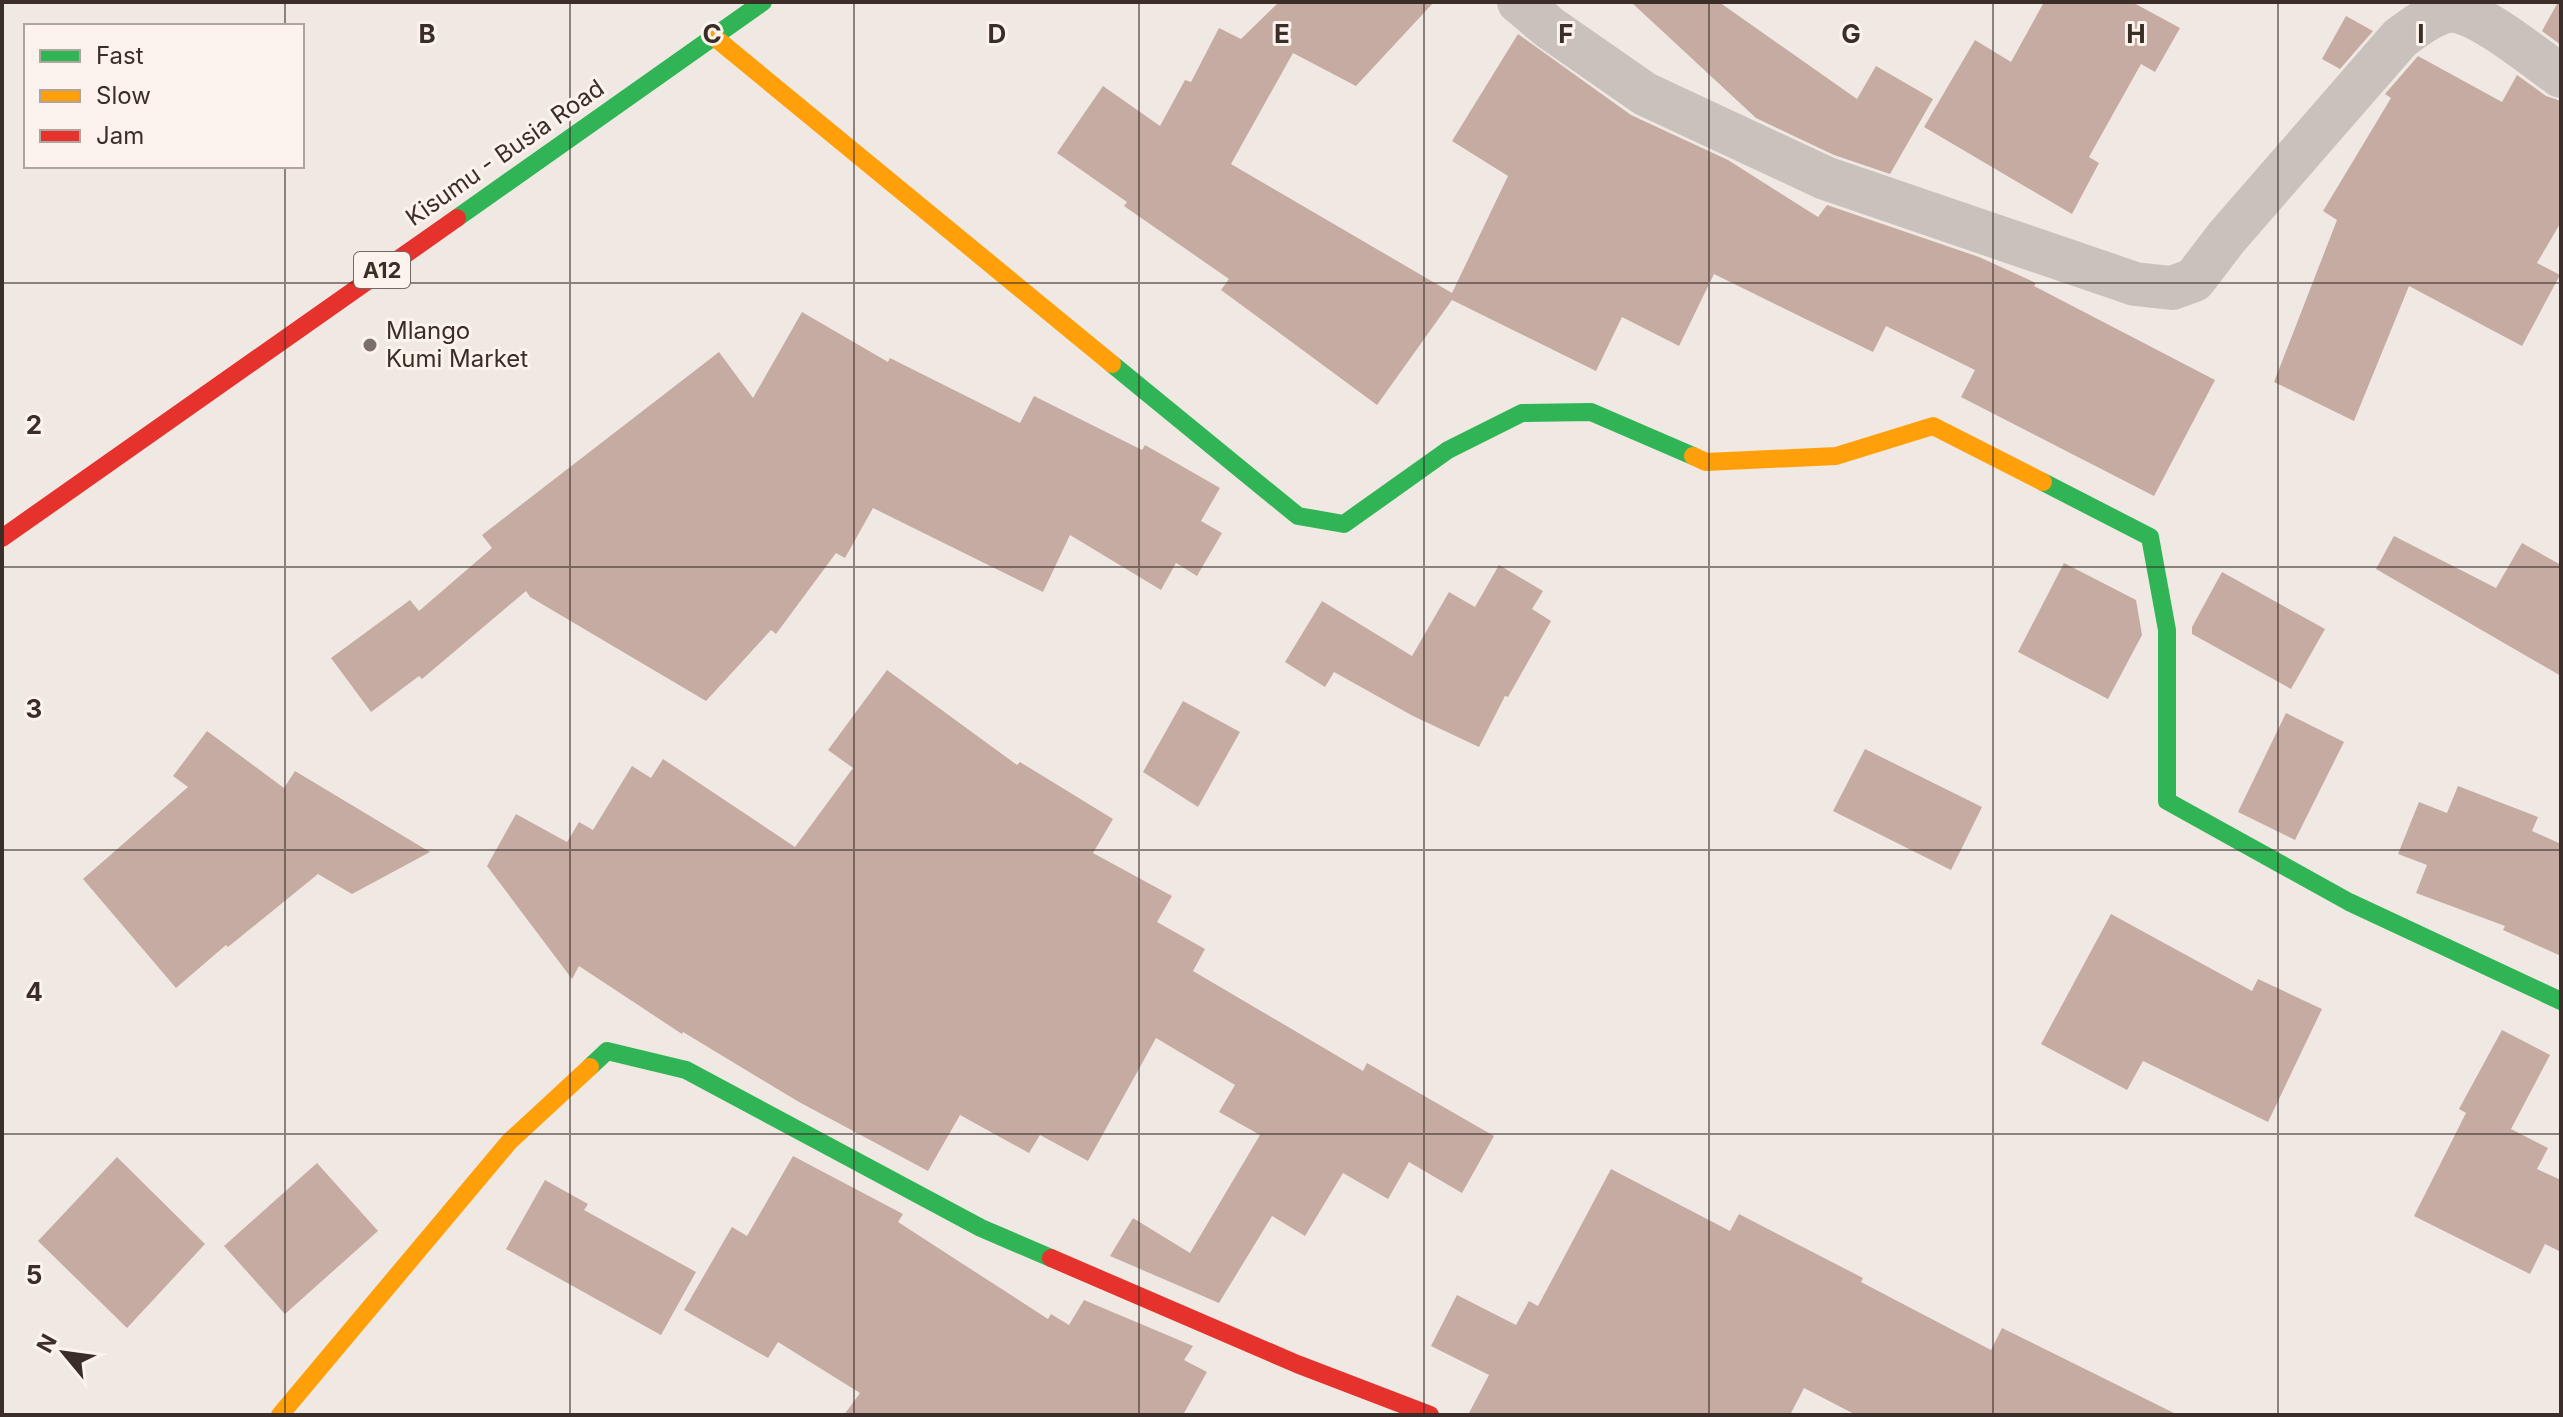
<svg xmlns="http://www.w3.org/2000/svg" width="2563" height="1417" font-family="Inter,sans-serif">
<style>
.building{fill:#c6aba3}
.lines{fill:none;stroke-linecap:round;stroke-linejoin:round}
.street{stroke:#c9c1bc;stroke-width:44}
.fast{stroke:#30b455;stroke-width:18}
.slow{stroke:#ff9f0a;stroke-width:18}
.jam{stroke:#e5322d;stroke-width:18}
.grid{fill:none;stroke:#3b2e29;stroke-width:2;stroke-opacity:0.55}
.poi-dot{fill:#7a6f6a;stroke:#fcf3ec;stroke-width:3}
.labels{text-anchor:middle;stroke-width:6;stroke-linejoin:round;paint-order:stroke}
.shield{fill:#fcf3ec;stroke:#756964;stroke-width:2}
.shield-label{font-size:22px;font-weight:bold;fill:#3b2e29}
.street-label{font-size:24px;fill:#3b2e29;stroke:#fcf3ec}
.poi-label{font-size:24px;fill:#3b2e29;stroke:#fcf3ec;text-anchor:start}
.grid-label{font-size:26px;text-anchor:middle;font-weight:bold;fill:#3b2e29;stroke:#fcf3ec;stroke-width:6;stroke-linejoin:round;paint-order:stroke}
</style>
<rect width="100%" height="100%" fill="#f0e9e3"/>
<!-- building -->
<g class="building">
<polygon points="1279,2 1434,2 1356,86 1293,53 1231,164 1452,293 1508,176 1452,141 1518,34 1631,115 1728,160 1818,217 1827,205 1979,257 2036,283 2034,286 2215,380 2154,496 1961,397 1975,370 1886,326 1873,352 1714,274 1679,346 1622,317 1596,371 1452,300 1377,405 1221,290 1229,279 1124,206 1127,202 1057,153 1103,86 1160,126 1185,80 1191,82 1219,28 1241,39"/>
<polygon points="1631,2 1719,2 1857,99 1876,66 1933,99 1890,174 1834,155 1756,118"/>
<polygon points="2044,2 2132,2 2180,28 2155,72 2141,64 2089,157 2099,163 2072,214 1924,127 1975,40 2011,62"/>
<polygon points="2558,2 2561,2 2561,45 2542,31"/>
<polygon points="2346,16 2373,31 2340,69 2322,59"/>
<polygon points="2418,56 2502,102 2517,75 2546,96 2561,101 2561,222 2537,263 2560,275 2522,346 2409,286 2354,421 2274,382 2337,220 2323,211 2391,98 2385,94"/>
<polygon points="802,312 888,362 890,358 1020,423 1034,396 1142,450 1145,445 1220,488 1201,521 1222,533 1197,576 1176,563 1161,590 1070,535 1043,592 873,508 845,558 836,553 776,634 771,630 706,701 530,597 526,591 422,679 419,676 371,712 331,658 410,600 419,611 492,548 482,535 719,352 753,398"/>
<polygon points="2394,536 2496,588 2522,543 2561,565 2561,676 2376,569"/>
<polygon points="2064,563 2136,600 2142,635 2108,699 2018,652"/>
<polygon points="1499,565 1543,591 1532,609 1551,621 1508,697 1505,696 1479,747 1413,716 1334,672 1325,687 1285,662 1322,601 1412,656 1449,592 1475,607"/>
<polygon points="2222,572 2325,629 2291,689 2192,634 2192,627"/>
<polygon points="887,670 1017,765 1020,762 1113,819 1093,853 1172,896 1157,922 1205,949 1193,971 1363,1071 1367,1063 1494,1136 1462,1193 1409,1162 1388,1199 1343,1173 1305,1236 1272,1216 1219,1303 1110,1256 1133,1218 1190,1253 1260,1135 1219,1112 1235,1085 1156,1038 1088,1161 1040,1135 1029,1153 960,1115 928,1171 799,1102 683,1032 682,1034 579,966 572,979 487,866 516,814 567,842 579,822 593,830 632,766 651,778 663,759 795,847 853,768 828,750"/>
<polygon points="1183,701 1240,732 1198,807 1143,772"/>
<polygon points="2286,713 2344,742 2295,840 2238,812"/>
<polygon points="207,731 284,788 295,771 430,852 352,894 318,874 228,947 226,945 176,988 83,879 188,787 173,776"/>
<polygon points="1865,749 1982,807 1951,870 1833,811"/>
<polygon points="2458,786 2538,817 2532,831 2561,844 2561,956 2503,930 2505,926 2416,893 2427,865 2398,854 2419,802 2447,813"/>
<polygon points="2111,914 2252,991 2258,979 2322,1009 2268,1122 2143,1061 2127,1090 2041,1044"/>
<polygon points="2502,1030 2550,1055 2511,1129 2548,1148 2537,1169 2561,1180 2561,1252 2545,1244 2530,1274 2414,1216 2466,1113 2459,1109"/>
<polygon points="793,1156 903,1214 898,1222 1048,1319 1051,1314 1069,1325 1084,1300 1193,1346 1184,1360 1207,1372 1183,1415 844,1415 860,1393 778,1342 768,1358 684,1310 732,1227 747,1236"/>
<polygon points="117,1157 205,1244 127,1328 38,1241"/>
<polygon points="317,1163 378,1231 285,1314 224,1246"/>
<polygon points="1611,1169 1730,1231 1739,1214 1863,1278 1861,1282 1991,1350 2002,1328 2178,1415 1856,1415 1804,1388 1790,1415 1468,1415 1489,1375 1431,1346 1457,1295 1516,1325 1529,1301 1538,1306"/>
<polygon points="545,1180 588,1204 584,1210 696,1272 661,1335 506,1249"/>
</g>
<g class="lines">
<!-- street -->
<path class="street" d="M1519,2L1550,28L1645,94L1825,178L2135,284L2172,288L2194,280L2226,238L2400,38C2414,28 2437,9 2455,11C2484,15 2536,59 2561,76"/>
<!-- fast -->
<g class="fast">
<polyline points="457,218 763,2"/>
<polyline points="1112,364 1298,516 1344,524 1448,450 1522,413 1591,412 1693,456"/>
<polyline points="2043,482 2150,537 2167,630 2167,801 2349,902 2561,1001"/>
<polyline points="590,1067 607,1051 686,1070 981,1228 1051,1258"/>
</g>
<!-- slow -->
<g class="slow">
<polyline points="713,36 1112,364"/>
<polyline points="1693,456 1706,462 1836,456 1933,426 2043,482"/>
<polyline points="280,1415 509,1142 590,1067"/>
</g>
<!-- jam -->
<g class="jam">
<polyline points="2,538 457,218"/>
<polyline points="1051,1258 1297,1364 1430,1415"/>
</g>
</g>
<!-- grid -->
<path class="grid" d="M285,2V26M570,2V1415M854,2V1415M1139,2V1415M1424,2V1415M1709,2V1415M1993,2V1415M2278,2V1415M285,166V1415M2,283H2561M2,567H2561M2,850H2561M2,1134H2561"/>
<!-- markers -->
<circle class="poi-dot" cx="370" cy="345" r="8"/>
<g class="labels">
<!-- shield labels -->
<rect class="shield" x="354" y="252" width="56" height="36" rx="6"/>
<g class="shield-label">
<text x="382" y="278">A12</text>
</g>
<!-- street labels -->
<g class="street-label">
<text transform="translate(505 153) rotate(-35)" y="8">Kisumu - Busia Road</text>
</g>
<!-- poi labels -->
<g class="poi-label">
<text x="386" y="339">Mlango<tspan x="386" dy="28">Kumi Market</tspan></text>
</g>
</g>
<g class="grid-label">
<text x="427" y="43">B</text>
<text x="712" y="43">C</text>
<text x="997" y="43">D</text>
<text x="1282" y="43">E</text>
<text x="1566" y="43">F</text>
<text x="1851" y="43">G</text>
<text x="2136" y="43">H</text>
<text x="2421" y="43">I</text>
<text x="34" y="434">2</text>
<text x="34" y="718">3</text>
<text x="34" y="1001">4</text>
<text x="34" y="1284">5</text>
</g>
<!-- border -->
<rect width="2563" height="1417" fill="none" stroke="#3b2e29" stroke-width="8"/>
<!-- legend -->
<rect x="24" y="24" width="280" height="144" fill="#fcf3ec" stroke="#afa49e" stroke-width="2"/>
<rect x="40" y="50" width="40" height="12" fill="#30b455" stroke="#afa49e" stroke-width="2"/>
<text x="96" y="64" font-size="24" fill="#3b2e29">Fast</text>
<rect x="40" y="90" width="40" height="12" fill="#ff9f0a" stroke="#afa49e" stroke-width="2"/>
<text x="96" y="104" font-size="24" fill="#3b2e29">Slow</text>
<rect x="40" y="130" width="40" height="12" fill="#e5322d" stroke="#afa49e" stroke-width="2"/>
<text x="96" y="144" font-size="24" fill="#3b2e29">Jam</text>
<!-- north arrow -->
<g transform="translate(64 1353) rotate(299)" stroke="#fcf3ec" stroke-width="6" paint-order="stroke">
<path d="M0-6L14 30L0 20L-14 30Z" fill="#3b2e29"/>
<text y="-12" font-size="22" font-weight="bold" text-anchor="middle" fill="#3b2e29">N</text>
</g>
</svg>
